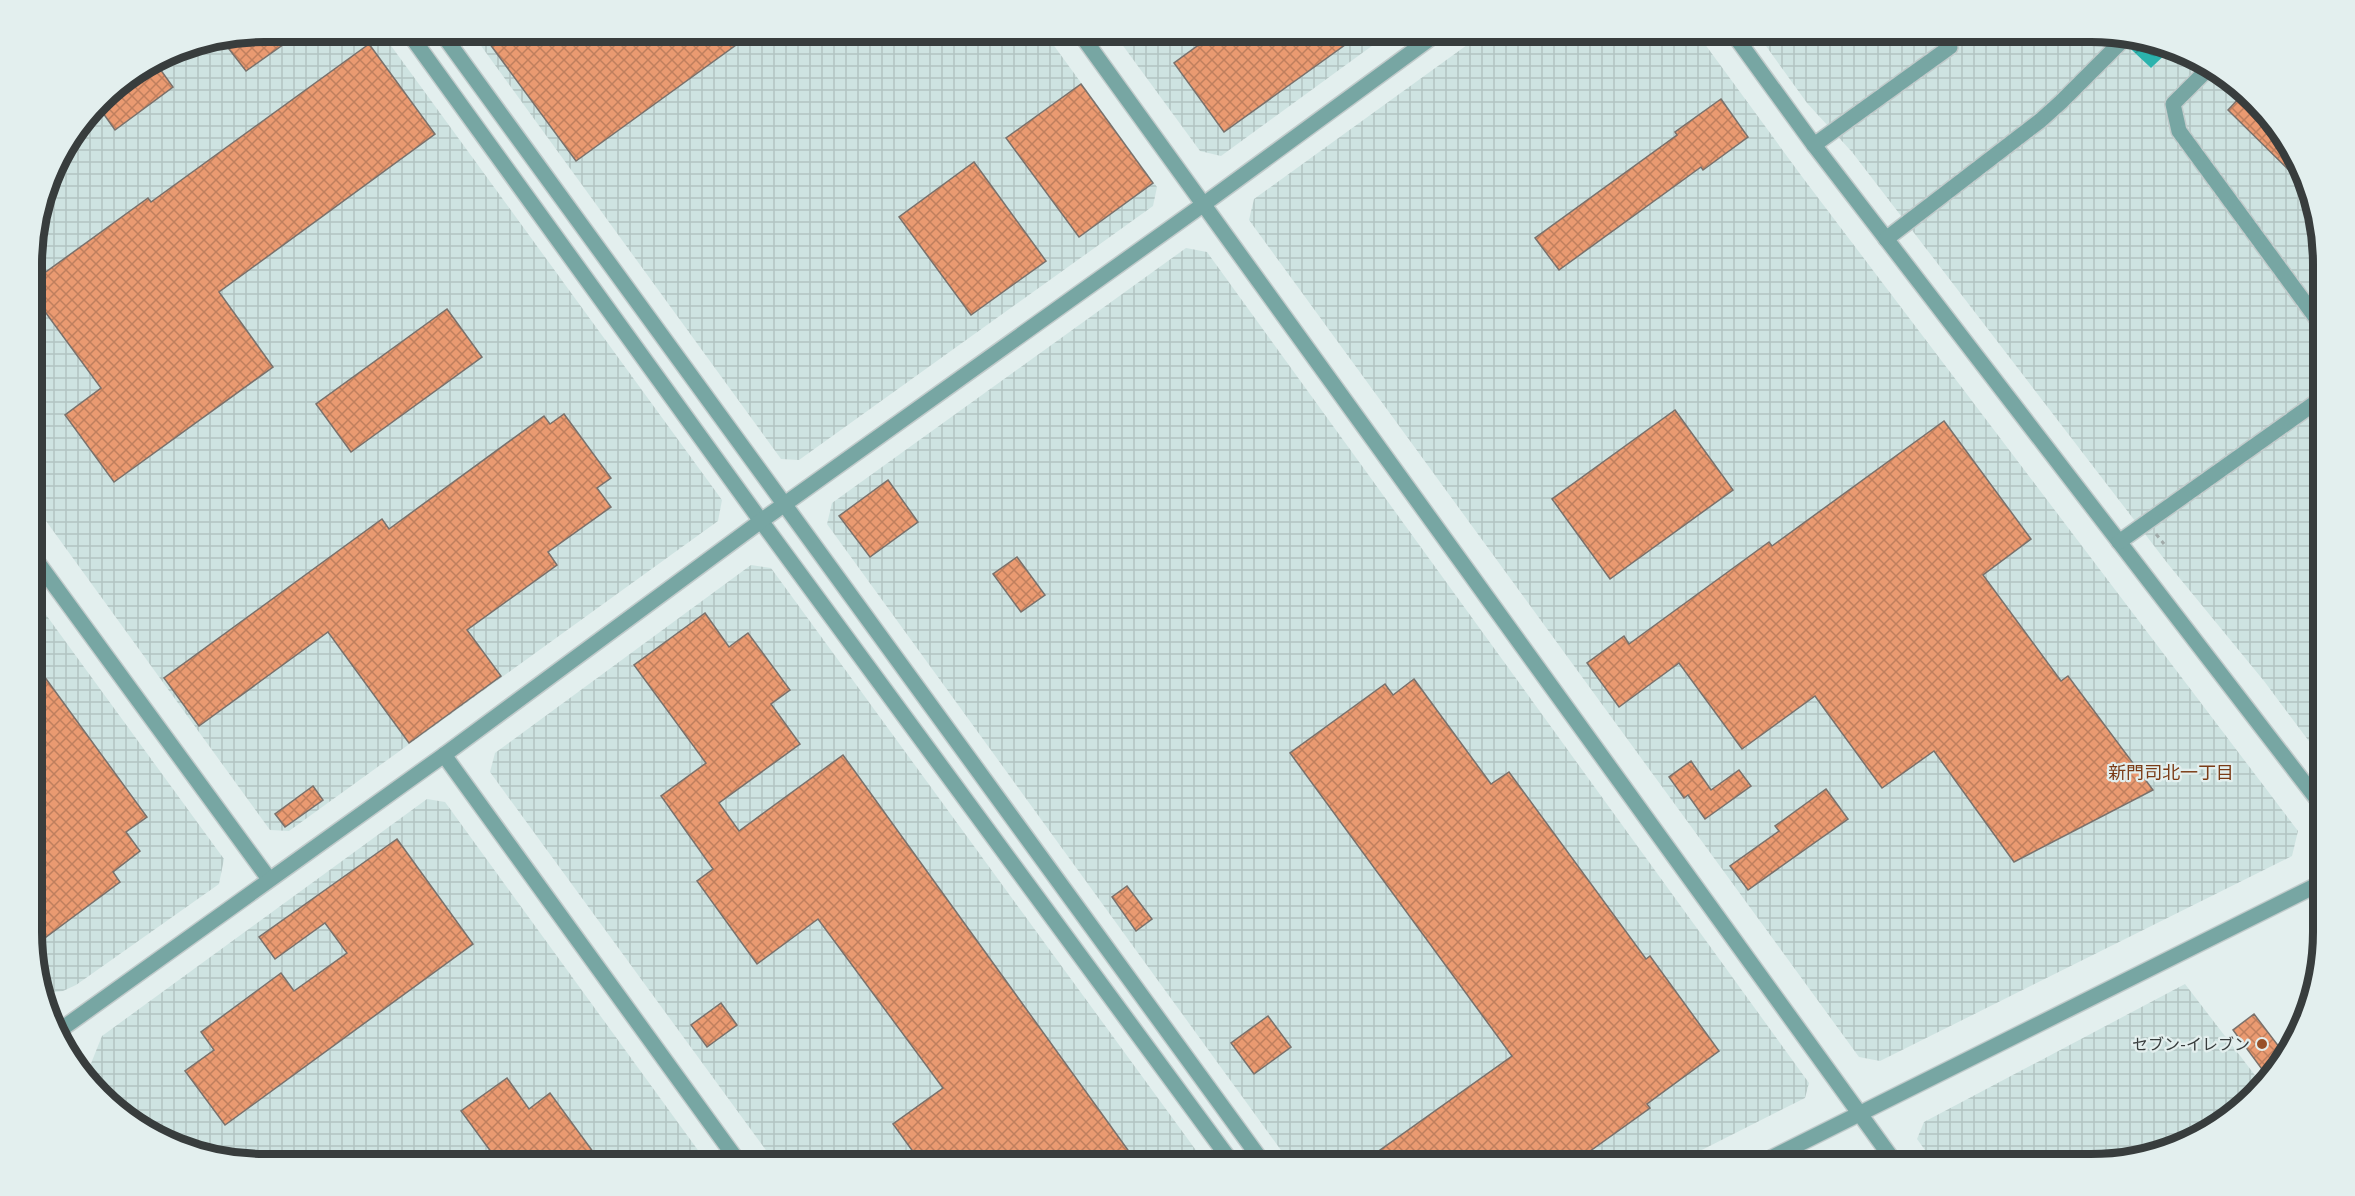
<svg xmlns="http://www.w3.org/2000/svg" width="2355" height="1196" font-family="'Public Sans','Noto Sans JP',sans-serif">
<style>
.industrial{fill:url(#industrial-grid)}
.water{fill:url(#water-waves)}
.building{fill:url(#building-cross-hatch);stroke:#79716c;stroke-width:1.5}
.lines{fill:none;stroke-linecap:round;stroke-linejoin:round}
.minor-casing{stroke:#c1cbcb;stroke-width:18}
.path{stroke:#a1abaa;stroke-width:3;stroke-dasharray:4.5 4.5;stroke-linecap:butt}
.minor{stroke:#77a6a3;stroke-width:15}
.poi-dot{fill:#98512a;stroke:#e3efee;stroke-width:2}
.labels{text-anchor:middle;stroke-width:4.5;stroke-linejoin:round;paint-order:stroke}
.poi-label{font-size:16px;fill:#383d3d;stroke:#e3efee;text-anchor:end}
.neighbourhood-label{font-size:18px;fill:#7a3b16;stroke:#e3efee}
.rim{fill:none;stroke:#383d3d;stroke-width:8}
</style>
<defs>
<pattern id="industrial-grid" width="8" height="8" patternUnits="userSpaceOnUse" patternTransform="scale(1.5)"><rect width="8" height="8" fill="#cee3e1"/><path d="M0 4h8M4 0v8" fill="none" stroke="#b2c4c2"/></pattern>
<pattern id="water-waves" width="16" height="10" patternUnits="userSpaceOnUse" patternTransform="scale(1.5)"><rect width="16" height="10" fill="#2bb3ad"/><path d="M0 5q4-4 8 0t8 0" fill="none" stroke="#26938e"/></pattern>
<pattern id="building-cross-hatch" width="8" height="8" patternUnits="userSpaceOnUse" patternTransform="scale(1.5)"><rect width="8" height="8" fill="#ea9a71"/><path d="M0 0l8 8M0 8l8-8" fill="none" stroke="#bf7f5e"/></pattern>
</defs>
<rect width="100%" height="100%" fill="#e3efee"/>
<!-- industrial -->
<g class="industrial">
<polygon points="264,32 381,32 722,500 718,521 289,831 270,830 33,503 32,249 55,162 111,90 176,49"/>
<polygon points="471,32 1044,32 1157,187 1153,206 799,460 781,459"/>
<polygon points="1113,32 1391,32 1221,156 1200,151"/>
<polygon points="1485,32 1696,32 1803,178 2298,831 2292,856 1880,1061 1859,1057 1249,220 1254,199"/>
<polygon points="1756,32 2091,32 2119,38 2151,68 2170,50 2193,55 2276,123 2306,176 2322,234 2323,760 2264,681 2168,564 1852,152 1807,103"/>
<polygon points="1186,248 1207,252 1809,1083 1805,1098 1674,1164 1291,1164 827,524 832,503"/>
<polygon points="751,565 771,568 1206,1164 776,1164 490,772 495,753"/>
<polygon points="33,597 224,859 219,884 76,985 63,991 48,993 42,992 34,962"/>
<polygon points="427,799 445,802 708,1164 264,1164 162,1141 110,1098 90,1066 102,1036"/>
<polygon points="2185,984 2264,1087 2220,1125 2166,1152 2105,1164 1935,1164 1917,1139 1924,1122"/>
<polygon points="1847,1155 1865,1160 1868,1164 1830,1164"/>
</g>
<!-- water -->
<polygon class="water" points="2119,38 2170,50 2151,68"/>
<!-- building -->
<g class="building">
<polygon points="264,32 301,32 246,71 222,40"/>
<polygon points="481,32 754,32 576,161"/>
<polygon points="1187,32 1363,32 1224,132 1174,63 1197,46"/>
<polygon points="369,44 435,134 219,292 273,367 114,482 65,415 101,388 32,294 32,282 148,198 151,202"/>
<polygon points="155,62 173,87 115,130 98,106 111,90"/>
<polygon points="1081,84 1153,183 1079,237 1006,138"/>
<polygon points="2242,95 2276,123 2306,176 2308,189 2228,110"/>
<polygon points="1721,99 1748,137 1703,170 1701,167 1559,270 1535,238 1677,135 1675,132"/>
<polygon points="974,162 1046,261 971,315 899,217"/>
<polygon points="447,309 482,357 351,452 316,404"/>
<polygon points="1675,410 1733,490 1610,579 1552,499"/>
<polygon points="564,414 611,478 597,488 611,507 548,552 557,565 467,630 501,676 409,743 328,632 199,726 164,678 382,519 389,529 544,416 550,424"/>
<polygon points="1944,421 2031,539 1983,575 2061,681 2068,676 2153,790 2014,862 1934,751 1882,788 1815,696 1742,749 1679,663 1619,707 1587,663 1624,636 1629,644 1769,542 1772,546"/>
<polygon points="888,480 918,522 870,557 839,516"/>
<polygon points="1017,557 1045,595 1021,612 993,574"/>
<polygon points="705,613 729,647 748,633 790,690 771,704 800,744 719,803 739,831 843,755 1138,1164 922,1164 893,1124 943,1088 818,919 757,964 697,881 713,869 661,796 706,763 634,665"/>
<polygon points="33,661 147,817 126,832 140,851 113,872 120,882 34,946"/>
<polygon points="1414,679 1491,784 1509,772 1646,959 1650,956 1719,1051 1647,1104 1650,1108 1572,1164 1385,1164 1376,1153 1512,1056 1290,753 1385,684 1393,695"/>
<polygon points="1691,761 1711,790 1739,770 1751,786 1705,819 1688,795 1684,798 1669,777"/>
<polygon points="313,786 323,800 285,827 275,814"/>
<polygon points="1826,789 1848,819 1748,890 1730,866 1779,831 1775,826"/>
<polygon points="397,839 473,944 225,1125 185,1071 214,1050 201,1032 281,973 294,991 347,953 325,923 275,959 259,937"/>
<polygon points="1127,886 1152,919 1136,931 1112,897"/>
<polygon points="721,1003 737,1025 707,1047 691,1025"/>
<polygon points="2254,1014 2286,1056 2277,1068 2267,1076 2233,1030"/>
<polygon points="1268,1016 1291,1047 1254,1074 1231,1043"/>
<polygon points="507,1078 529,1109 550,1093 602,1164 500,1164 461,1111"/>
</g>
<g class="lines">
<defs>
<g id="minor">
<polyline points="408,32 761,521 1233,1164"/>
<polyline points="441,32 1264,1164"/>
<polyline points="1079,32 1896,1164"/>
<polyline points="1732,32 1814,145 2323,807"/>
<polyline points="2209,68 2173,104 2179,131 2322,326"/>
<polyline points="1814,145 1950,47"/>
<polyline points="1886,239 2041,120 2061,102 2122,41"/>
<polyline points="2119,542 2322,398"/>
<polyline points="33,556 269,879"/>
<polyline points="444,755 740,1164"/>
<polyline points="56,1033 444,755 761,521 1204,204 1439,32"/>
<polyline points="1759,1164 2323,882"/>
</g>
</defs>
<!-- minor casing -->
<use href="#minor" class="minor-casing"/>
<!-- path -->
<g class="path">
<polyline points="2314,359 2322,353"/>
<polyline points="2156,534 2164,544"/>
</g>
<!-- minor -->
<use href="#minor" class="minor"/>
</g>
<!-- markers -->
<circle class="poi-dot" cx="2262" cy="1044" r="6"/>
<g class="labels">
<!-- poi labels -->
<g class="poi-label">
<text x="2250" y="1050">セブン-イレブン</text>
</g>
<!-- neighbourhood labels -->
<g class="neighbourhood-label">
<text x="2171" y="779">新門司北一丁目</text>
</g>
</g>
<!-- crop -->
<path d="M0 0H2355V1196H0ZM264 42H2091A222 222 0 0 1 2313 264V932A222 222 0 0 1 2091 1154H264A222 222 0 0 1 42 932V264A222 222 0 0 1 264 42Z" fill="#e3efee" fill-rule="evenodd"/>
<path class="rim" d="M264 42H2091A222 222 0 0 1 2313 264V932A222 222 0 0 1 2091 1154H264A222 222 0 0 1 42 932V264A222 222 0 0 1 264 42Z"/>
</svg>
